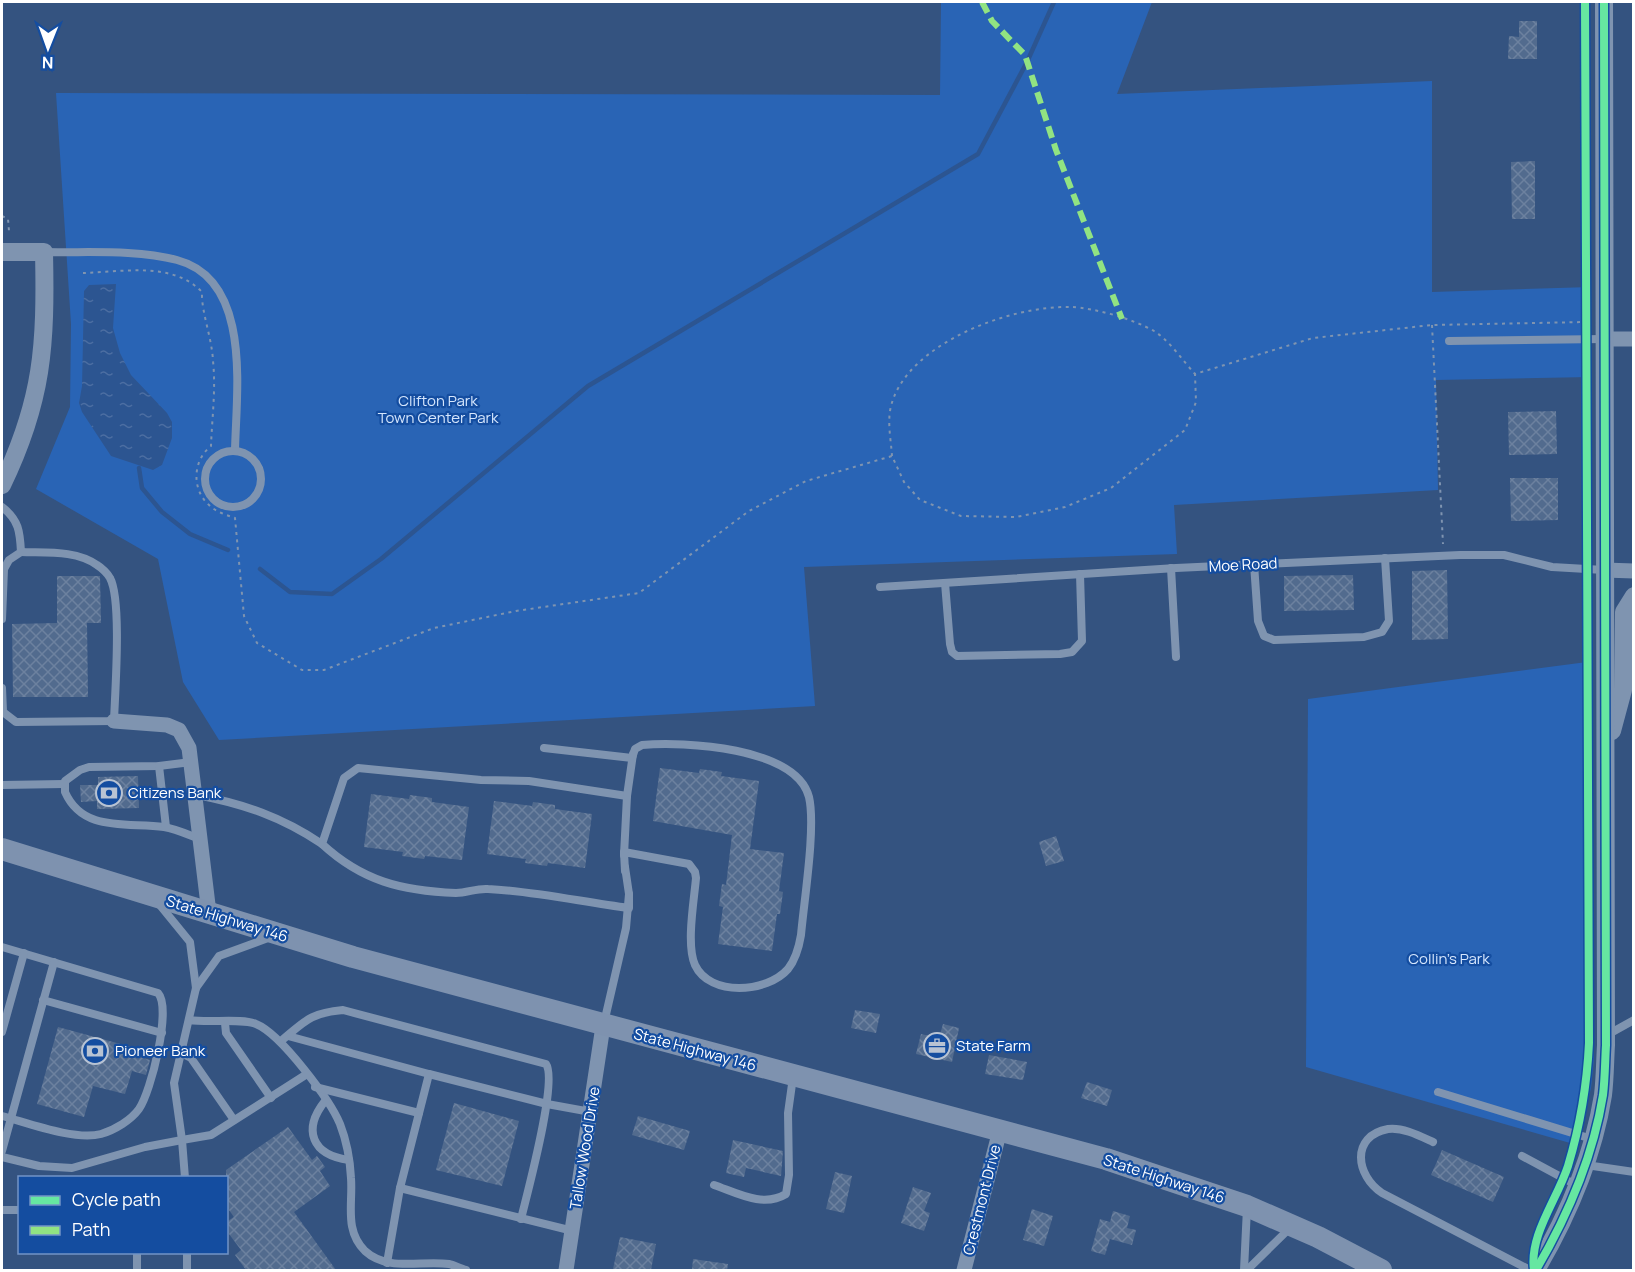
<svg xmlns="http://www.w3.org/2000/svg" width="1635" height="1272" font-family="Manrope,sans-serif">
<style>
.green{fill:#2964b5}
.water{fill:url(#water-ripples)}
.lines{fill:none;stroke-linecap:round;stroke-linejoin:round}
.stream{stroke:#2c5591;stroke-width:4.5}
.building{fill:url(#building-cross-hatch)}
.path{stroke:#7f94b0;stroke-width:2;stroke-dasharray:3 4.5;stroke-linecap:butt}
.service{stroke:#7f94b0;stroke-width:8}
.minor{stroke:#7f94b0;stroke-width:15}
.tertiary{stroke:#7f94b0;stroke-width:18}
.primary{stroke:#7e92af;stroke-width:22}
.quiet{stroke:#91e382;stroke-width:6;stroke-dasharray:12 6;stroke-linecap:butt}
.cycleway-casing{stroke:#144da0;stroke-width:11}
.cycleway{stroke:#66e7a1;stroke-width:8}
.labels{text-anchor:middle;stroke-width:4.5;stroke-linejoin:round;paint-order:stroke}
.park-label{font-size:15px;fill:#d5e6fd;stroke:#144da0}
.street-label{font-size:15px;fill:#fff;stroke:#144da0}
.poi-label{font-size:15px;fill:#fff;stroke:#144da0;text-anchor:start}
</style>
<defs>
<pattern id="water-ripples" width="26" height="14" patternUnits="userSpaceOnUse" patternTransform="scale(1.5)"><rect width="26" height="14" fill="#2c5591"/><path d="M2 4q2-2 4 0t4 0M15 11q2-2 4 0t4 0" fill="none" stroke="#4c6ea2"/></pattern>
<pattern id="building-cross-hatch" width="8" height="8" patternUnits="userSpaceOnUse" patternTransform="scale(1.5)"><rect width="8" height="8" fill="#526b8e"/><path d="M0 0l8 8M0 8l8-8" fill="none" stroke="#6c819f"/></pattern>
</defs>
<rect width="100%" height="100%" fill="#345380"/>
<!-- green -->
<g class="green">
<polygon points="941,2 1152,2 1117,94 1432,81 1432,292 1591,287 1591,377 1436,380 1438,490 1174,505 1177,554 804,567 815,706 219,740 183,682 158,559 36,489 70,407 71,324 56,93 940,95"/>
<polygon points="1587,662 1594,1058 1591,1088 1577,1145 1306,1067 1308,699"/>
</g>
<!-- water -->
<polygon class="water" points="116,284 113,328 120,353 131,375 167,413 172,422 172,438 162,465 153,470 111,456 82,412 79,403 82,386 84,291 89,285"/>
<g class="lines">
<!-- stream -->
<g class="stream">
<polyline points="139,468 142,488 162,512 190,534 228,550"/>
<polyline points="260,569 290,592 332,594 381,559 588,386 978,154 1027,62 1054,2"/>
</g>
</g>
<!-- building -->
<g class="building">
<polygon points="1519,21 1537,21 1537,59 1508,59 1509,36 1519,37"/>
<polygon points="1535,161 1535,219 1512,219 1511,162"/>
<polygon points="1556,411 1557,454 1509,455 1508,412"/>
<polygon points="1510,478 1558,478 1558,520 1511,521"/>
<polygon points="1447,570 1448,639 1412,640 1412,571"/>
<polygon points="1353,575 1354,610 1284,611 1284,576"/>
<polygon points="57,576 100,576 101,623 87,623 88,697 13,697 12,624 57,623"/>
<polygon points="660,768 699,773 700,769 722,772 721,776 759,781 750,849 784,853 779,891 783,892 780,914 777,914 772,951 718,944 723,907 719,906 722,884 726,885 732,835 653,821"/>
<polygon points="138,776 139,808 97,809 97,801 81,802 80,785 98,785 98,777"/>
<polygon points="371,794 409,799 410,795 432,798 432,802 469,807 462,860 425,856 424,859 402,856 403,852 364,847"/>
<polygon points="494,801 532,806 533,802 555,805 555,809 592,814 585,868 548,863 547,866 525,863 526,859 487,854"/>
<polygon points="1056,836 1064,861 1046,866 1039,842"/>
<polygon points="855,1010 880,1014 876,1033 851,1028"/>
<polygon points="943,1024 959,1028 952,1062 916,1054 921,1034 939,1038"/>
<polygon points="58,1027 139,1049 137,1056 150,1060 146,1075 132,1071 125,1094 93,1086 84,1117 37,1104"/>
<polygon points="989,1055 1027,1062 1023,1080 985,1074"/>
<polygon points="1087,1082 1112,1090 1107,1106 1081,1098"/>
<polygon points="454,1103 519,1121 502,1186 436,1170"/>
<polygon points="638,1116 690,1131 684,1150 632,1135"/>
<polygon points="288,1127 312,1160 317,1156 325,1167 320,1171 330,1186 294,1212 336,1270 246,1270 235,1255 241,1250 226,1230 226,1222 234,1217 226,1206 226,1170"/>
<polygon points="733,1140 783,1151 781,1176 746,1168 744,1177 726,1173"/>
<polygon points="1442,1150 1504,1177 1493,1202 1431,1175"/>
<polygon points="835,1172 852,1176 844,1213 826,1209"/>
<polygon points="913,1187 931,1193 924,1211 930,1213 924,1231 901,1223"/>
<polygon points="1032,1209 1053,1216 1044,1246 1023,1240"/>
<polygon points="1113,1211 1130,1216 1127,1228 1136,1230 1132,1245 1110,1239 1105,1255 1091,1251 1100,1219 1110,1222"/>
<polygon points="620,1237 656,1244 651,1270 613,1269"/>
<polygon points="693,1259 728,1264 727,1270 692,1270"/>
</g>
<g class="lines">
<!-- path -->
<g class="path">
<polyline points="2,216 8,219 9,231"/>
<path d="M83,273C123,272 172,261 202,292C201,311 212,338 213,361C216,389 212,418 211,446C193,460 191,489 209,505C216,512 226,515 235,518L244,616L257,643L302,670H324L434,628L516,611L639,593L749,511L806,481L892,456L904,482L920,500L961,516L1016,517L1065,507L1111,488L1185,430L1196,402L1195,374L1313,338L1432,325L1586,322"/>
<polyline points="1432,325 1443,544"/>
<path d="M892,456C891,440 887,422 891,406C907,343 1012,305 1071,307C1095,308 1133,319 1154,331C1169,340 1183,361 1195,374"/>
</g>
<!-- service -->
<g class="service">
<path d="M44,252C88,253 135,249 177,260C253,280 236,393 235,451"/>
<polyline points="1449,341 1604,339"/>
<circle cx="233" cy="479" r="28"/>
<path d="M2,507C19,520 20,532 21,552L9,560L4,569L2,619"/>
<polyline points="1254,564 1258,621 1264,636 1274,640 1364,637 1382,632 1389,621 1385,558"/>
<polyline points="1171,568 1176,657"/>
<polyline points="945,583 950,644 952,652 957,656 1060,654 1072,652 1082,641 1080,574"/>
<polyline points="880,587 1176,568 1460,555 1504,555 1552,567 1604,570"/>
<path d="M2,688L3,712L16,722L114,721C115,692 122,600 110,578C108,574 102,568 97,565C76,550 46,553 21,552"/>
<path d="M544,748L632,758L635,749L642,745C683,741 796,747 809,797C816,827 804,901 801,935C799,947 796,959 788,969C767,993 710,997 695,965C686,945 694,901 696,878L695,872L689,864L624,852L625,871"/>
<path d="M191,762L159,766L89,767L80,770L65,781V792C83,833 128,822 164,827C176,829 189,835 200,839"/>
<polyline points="159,766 166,827"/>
<polyline points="2,785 64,784"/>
<path d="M197,795C244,804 282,817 322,844"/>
<path d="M627,796L529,781L481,780L358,768L344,778L322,844C362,881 402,891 456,893C467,893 477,888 488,889C534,891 582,902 629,908V894"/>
<polyline points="624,855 627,796 633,754"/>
<polyline points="159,904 190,942 196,988"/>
<path d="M2,947L158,993C172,1008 151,1092 139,1109C131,1120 115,1130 101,1134C75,1141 28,1123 2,1116"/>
<polyline points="43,1000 162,1033"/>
<path d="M189,1020C209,1023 242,1018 256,1024C281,1034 330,1100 340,1124C347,1142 350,1159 351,1178C353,1204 344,1230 365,1251C388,1272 421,1260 449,1264C454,1265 461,1269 466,1270"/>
<polyline points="225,1023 226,1033 271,1098"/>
<polyline points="604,1023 626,928 629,894 625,867"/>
<polyline points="2,1032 24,953"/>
<polyline points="1607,1035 1634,1020"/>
<polyline points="288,1036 429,1074"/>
<path d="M281,1041C305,1021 310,1013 343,1010L546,1064C558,1081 527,1194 521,1219"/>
<polyline points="179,1052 191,1058 234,1120"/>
<polyline points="315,1087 419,1113"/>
<polyline points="1438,1092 1592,1139"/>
<path d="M325,1101C302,1130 312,1155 349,1160"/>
<path d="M1433,1142C1420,1136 1403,1127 1388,1129C1350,1136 1356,1176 1382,1193L1530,1270"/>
<polyline points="2,1151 54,962"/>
<polyline points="1522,1156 1576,1185"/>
<polyline points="2,1157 39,1166 72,1168 145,1147 182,1140 174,1083 196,988 219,956 268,938"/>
<polyline points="1586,1165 1634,1172"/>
<polyline points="185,1178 182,1140 211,1135 307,1074"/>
<path d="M714,1185C737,1193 763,1208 786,1194L789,1175L788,1113L793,1077"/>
<polyline points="2,1210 20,1210"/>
<polyline points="573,1231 400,1188 429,1074 547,1104 591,1112"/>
<polyline points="137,1252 137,1270"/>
<polyline points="187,1252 187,1270"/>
<polyline points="387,1263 400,1188"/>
<polyline points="1244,1270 1247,1208"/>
<polyline points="1247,1270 1291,1227"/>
</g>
<!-- minor -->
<g class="minor">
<polyline points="1605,339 1634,339"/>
<polyline points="1604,570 1634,571"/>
<polyline points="114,721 167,725 179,730 189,748 209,913"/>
<polyline points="566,1270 603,1026"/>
<polyline points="964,1270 1000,1130"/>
</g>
<!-- tertiary -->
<g class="tertiary">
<path d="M2,252H44C46,345 43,400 2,485"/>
<polyline points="1612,731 1623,690 1624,612 1634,596"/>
<path d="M1536,1270C1567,1217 1593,1158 1603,1095C1605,1079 1605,1061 1606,1045L1604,2"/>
</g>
<!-- primary -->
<polyline class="primary" points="2,849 353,957 1106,1159 1247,1206 1318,1237 1381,1270"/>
<!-- quiet -->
<polyline class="quiet" points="982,2 992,21 1025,55 1056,150 1122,319"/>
<defs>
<g id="cycleway">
<path d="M1534,1270C1529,1235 1557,1200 1568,1166C1580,1126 1587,1085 1589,1043L1585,2"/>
<path d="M1536,1270C1567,1217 1593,1158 1603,1095C1605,1079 1605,1061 1606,1045L1604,2"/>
</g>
</defs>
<!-- cycleway casing -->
<use href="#cycleway" class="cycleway-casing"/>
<!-- cycleway -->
<use href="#cycleway" class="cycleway"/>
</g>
<!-- icons -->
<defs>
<symbol id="bank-ring" viewBox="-11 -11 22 22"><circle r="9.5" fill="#144da0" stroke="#b8c3d3" stroke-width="1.5"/><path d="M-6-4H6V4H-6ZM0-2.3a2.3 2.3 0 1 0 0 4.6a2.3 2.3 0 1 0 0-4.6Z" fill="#b8c3d3"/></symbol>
<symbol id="office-ring" viewBox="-11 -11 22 22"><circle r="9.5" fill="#144da0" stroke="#b8c3d3" stroke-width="1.5"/><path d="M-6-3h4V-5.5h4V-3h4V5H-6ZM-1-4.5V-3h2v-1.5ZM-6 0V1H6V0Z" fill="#b8c3d3"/></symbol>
</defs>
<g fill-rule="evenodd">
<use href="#bank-ring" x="94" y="778" width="30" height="30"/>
<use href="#office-ring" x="922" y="1031" width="30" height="30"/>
<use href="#bank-ring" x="80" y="1036" width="30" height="30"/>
</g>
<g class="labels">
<!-- park labels -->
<g class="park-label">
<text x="438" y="406">Clifton Park<tspan x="438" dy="17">Town Center Park</tspan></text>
<text x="1449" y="964">Collin's Park</text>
</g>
<!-- street labels -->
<g class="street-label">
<text transform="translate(1243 565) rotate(-3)" y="5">Moe Road</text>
<text transform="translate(227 919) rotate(17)" y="5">State Highway 146</text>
<text transform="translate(695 1050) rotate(15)" y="5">State Highway 146</text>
<text transform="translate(585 1148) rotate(-81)" y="5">Tallow Wood Drive</text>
<text transform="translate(1164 1179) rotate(18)" y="5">State Highway 146</text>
<text transform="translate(982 1200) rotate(-76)" y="5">Crestmont Drive</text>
</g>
<!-- poi labels -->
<g class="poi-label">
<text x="128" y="798">Citizens Bank</text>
<text x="956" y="1051">State Farm</text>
<text x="115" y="1056">Pioneer Bank</text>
</g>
</g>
<!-- border -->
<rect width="1635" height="1272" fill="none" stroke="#ffffff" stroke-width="6"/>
<!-- legend -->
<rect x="18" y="1176" width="210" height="78" fill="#144da0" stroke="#7294c6" stroke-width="1.5"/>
<rect x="30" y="1196" width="30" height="9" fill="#66e7a1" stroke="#7294c6" stroke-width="1.5"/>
<text x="72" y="1206" font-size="18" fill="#ffffff">Cycle path</text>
<rect x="30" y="1226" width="30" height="9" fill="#91e382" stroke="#7294c6" stroke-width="1.5"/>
<text x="72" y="1236" font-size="18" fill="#ffffff">Path</text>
<!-- north arrow -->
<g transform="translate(48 48) rotate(181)" stroke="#144da0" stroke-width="4.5" paint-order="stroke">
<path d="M0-4.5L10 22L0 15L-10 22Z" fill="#ffffff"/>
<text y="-9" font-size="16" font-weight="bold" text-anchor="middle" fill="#ffffff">N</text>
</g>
</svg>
